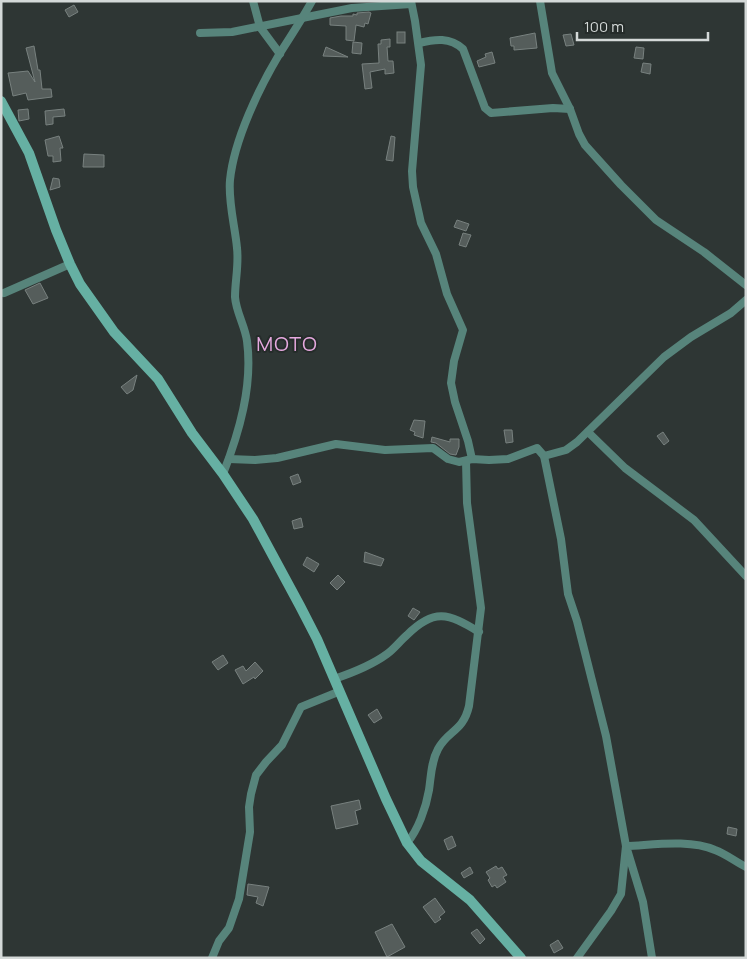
<svg xmlns="http://www.w3.org/2000/svg" width="747" height="959" font-family="Manrope,sans-serif">
<style>
.building{fill:#555d5b;stroke:#78817f}
.lines{fill:none;stroke-linecap:round;stroke-linejoin:round}
.street{stroke:#57847b;stroke-width:8}
.secondary{stroke:#66b0a3;stroke-width:10}
.labels{text-anchor:middle;stroke-width:4;stroke-linejoin:round;paint-order:stroke}
.quarter-label{font-size:20px;letter-spacing:1px;fill:#e6a9df;stroke:#252c2a}
</style>
<rect width="100%" height="100%" fill="#2e3634"/>
<!-- building -->
<g class="building">
<polygon points="74,5 78,12 69,17 65,10"/>
<polygon points="369,12 371,13 368,24 365,23 364,27 356,25 354,41 346,40 346,26 330,25 330,18 341,16 353,16 353,14 357,15 357,13"/>
<rect x="397" y="32" width="8" height="11"/>
<polygon points="535,33 537,48 514,50 514,46 511,46 510,38"/>
<polygon points="571,34 574,45 566,46 563,35"/>
<polygon points="390,39 390,47 387,47 388,61 393,61 394,73 385,74 385,69 370,72 372,88 365,89 362,64 379,63 378,44 381,44 381,40"/>
<polygon points="353,42 362,43 361,54 352,53"/>
<polygon points="34,46 38,70 40,70 42,89 51,89 52,97 28,100 26,93 13,96 8,73 28,71 35,82 26,48"/>
<polygon points="326,47 348,57 323,56"/>
<polygon points="636,47 644,48 643,59 634,58"/>
<polygon points="492,52 495,63 479,67 477,61 486,57 485,54"/>
<polygon points="643,63 651,64 650,74 641,72"/>
<polygon points="28,109 29,119 19,121 18,110"/>
<polygon points="64,109 65,116 53,117 53,124 46,125 45,111"/>
<polygon points="59,136 63,148 60,148 61,161 53,162 53,156 48,156 45,140"/>
<polygon points="391,136 395,137 393,161 386,160"/>
<polygon points="84,154 104,155 104,167 83,167"/>
<polygon points="53,178 59,179 60,187 50,190"/>
<polygon points="457,220 469,224 466,231 454,227"/>
<polygon points="463,233 471,235 466,247 459,245"/>
<polygon points="40,283 48,298 33,304 25,290"/>
<polygon points="137,375 133,390 127,394 121,387"/>
<polygon points="414,420 425,421 423,438 414,435 415,432 410,430"/>
<polygon points="504,430 512,430 513,442 506,443"/>
<polygon points="663,432 669,441 664,445 657,436"/>
<polygon points="432,437 450,442 450,439 459,439 459,447 456,455 450,454 436,443 431,442"/>
<polygon points="298,474 301,482 293,485 290,477"/>
<polygon points="301,518 303,527 294,529 292,521"/>
<polygon points="365,552 384,559 381,566 364,562"/>
<polygon points="307,557 319,564 314,572 303,565"/>
<polygon points="338,575 345,582 337,590 330,583"/>
<polygon points="413,608 420,612 414,620 408,616"/>
<polygon points="223,655 228,663 218,670 212,662"/>
<polygon points="255,662 263,671 255,679 254,677 243,684 235,670 243,666 246,671"/>
<polygon points="377,709 382,718 374,723 368,715"/>
<polygon points="359,800 361,809 355,811 358,824 336,829 331,806"/>
<polygon points="728,827 737,829 736,836 727,834"/>
<polygon points="452,836 456,846 448,850 444,840"/>
<polygon points="496,866 498,869 502,867 507,875 503,877 506,882 497,888 495,885 492,887 488,880 490,878 486,872"/>
<polygon points="470,867 473,873 464,878 461,873"/>
<polygon points="248,884 269,887 263,906 256,903 258,897 247,895"/>
<polygon points="435,898 445,912 439,917 441,919 435,923 423,907"/>
<polygon points="392,924 405,947 387,957 375,932"/>
<polygon points="477,929 485,939 480,944 471,933"/>
<polygon points="558,940 563,948 554,953 550,945"/>
</g>
<g class="lines">
<!-- street -->
<g class="street">
<polyline points="253,1 260,27 280,54"/>
<polyline points="411,1 415,21 421,65 412,171 413,187 421,223 436,254 447,294 463,330 454,361 451,383 455,402 468,441 472,459"/>
<polyline points="540,1 552,73 570,109 579,134 585,145 621,185 656,220 704,252 746,285"/>
<polyline points="200,33 232,32 352,8 411,4"/>
<path d="M419,43C435,39 450,37 463,49L485,108L491,113L553,108L570,109"/>
<polyline points="4,293 70,264"/>
<polyline points="588,432 625,468 694,520 746,576"/>
<polyline points="544,456 561,539 568,594 577,621 606,736 626,846 621,894 611,911 577,958"/>
<polyline points="229,459 255,460 277,458 336,444 385,450 433,448 448,459 459,462 472,459 489,460 508,459 537,448 544,456 566,450 577,442 664,357 691,337 731,313 746,300"/>
<path d="M223,474C239,433 253,386 247,341C245,326 236,312 235,297C235,281 239,265 237,248C235,226 228,202 230,180C234,140 259,88 280,53C291,36 302,19 312,1"/>
<path d="M334,679C352,673 372,665 387,654C394,649 400,641 407,635C434,608 448,613 479,632"/>
<path d="M407,843C418,830 426,808 429,790C431,777 431,762 438,749C448,730 463,732 469,706L481,608L467,503L466,461"/>
<polyline points="212,958 219,941 229,928 239,899 250,832 249,807 251,794 256,775 266,762 282,745 301,707 338,692"/>
<path d="M652,958L643,902L626,846C653,845 689,839 715,850C726,854 736,862 746,867"/>
</g>
<!-- secondary -->
<polyline class="secondary" points="1,101 29,153 56,230 70,264 80,284 114,332 158,379 192,433 223,474 253,519 300,606 317,639 386,799 407,843 421,861 470,900 521,958"/>
</g>
<g class="labels">
<!-- quarter labels -->
<g class="quarter-label">
<text x="287" y="351">MOTO</text>
</g>
</g>
<!-- border -->
<rect width="747" height="959" fill="none" stroke="#d4d9d8" stroke-width="5"/>
<!-- scale -->
<path d="M577 32v8h131v-8" fill="none" stroke="#d4d9d8" stroke-width="2.5"/>
<text x="584" y="32" font-size="15" fill="#d4d9d8" stroke="#252c2a" stroke-width="4" paint-order="stroke">100 m</text>
</svg>
